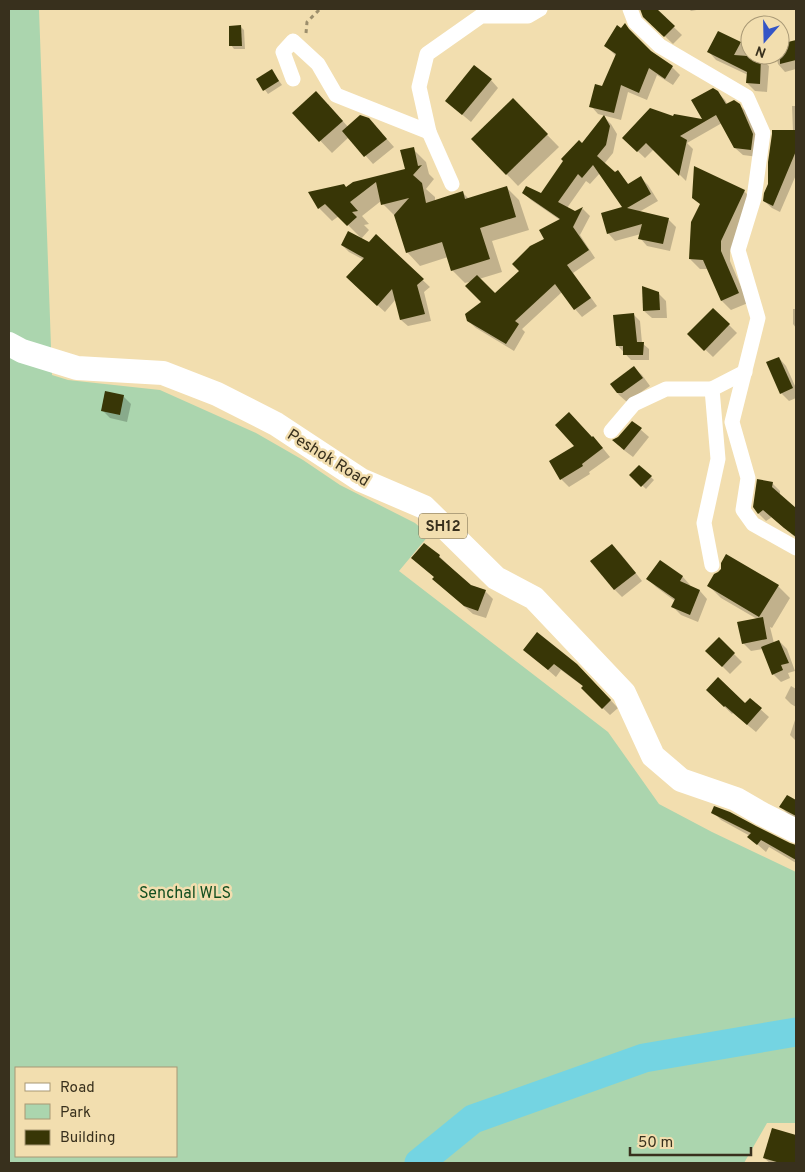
<svg xmlns="http://www.w3.org/2000/svg" width="805" height="1172" font-family="Overpass,sans-serif">
<style>
.green{fill:#abd5ae;fill-rule:evenodd}
.shadow{fill:#0003}
.lines{fill:none;stroke-linecap:round;stroke-linejoin:round}
.river{stroke:#74d4e2;stroke-width:29}
.building{fill:#383606}
.path{stroke:#9c8e6c;stroke-width:3;stroke-dasharray:4 4;stroke-linecap:butt}
.street{stroke:#fff;stroke-width:15}
.primary{stroke:#fff;stroke-width:24}
.labels{text-anchor:middle;stroke-width:5;stroke-linejoin:round;paint-order:stroke}
.shield{fill:#f2deaf;stroke:#706449;stroke-width:1}
.shield-label{font-size:15px;font-weight:bold;fill:#38301d}
.street-label{font-size:16px;fill:#38301d;stroke:#f2deaf}
.park-label{font-size:16px;fill:#134f20;stroke:#f2deaf}
</style>
<rect width="100%" height="100%" fill="#f2deaf"/>
<!-- green -->
<g class="green">
<path d="M9,9H39L52,375L68,380L160,390L256,433L303,460L340,485L415,523L429,535L399,571L608,732L659,804L712,832L796,872V1024L642,1054L470,1115L411,1163H9ZM16,1068H176V1156H16Z"/>
<polygon points="796,1037 796,1120 795,1123 767,1123 744,1163 435,1163 478,1129 650,1068"/>
</g>
<!-- shadow -->
<g class="shadow">
<polygon points="641,9 655,9 682,35 673,44 644,16"/>
<polygon points="689,9 702,9 691,11"/>
<polygon points="625,25 633,33 636,37 650,51 672,67 680,75 673,85 657,75 647,100 628,92 621,120 598,114 591,106 603,87 616,56 606,46"/>
<polygon points="240,26 244,30 245,49 234,49 231,45"/>
<polygon points="795,42 796,69 785,72 778,64 776,55 780,55 780,45"/>
<polygon points="740,43 748,51 745,57 761,58 769,66 767,92 755,91 747,83 748,75 716,60 709,52"/>
<polygon points="272,71 282,85 268,94 257,79"/>
<polygon points="491,80 498,88 471,122 446,101"/>
<polygon points="717,92 725,100 728,105 739,105 747,112 760,142 758,157 743,155 735,148 722,123 687,143 693,149 686,181 654,149 645,158 631,145 674,117 704,121"/>
<polygon points="513,100 559,147 518,186 473,139"/>
<polygon points="328,104 348,127 377,128 394,147 373,164 349,137 332,153 294,113"/>
<polygon points="792,106 796,106 796,175 780,212 772,208 764,201 793,131"/>
<polygon points="604,117 611,124 617,134 613,153 604,164 615,174 618,172 629,185 641,178 648,185 658,201 639,212 668,219 676,227 670,251 647,246 640,238 641,234 615,241 608,233 624,208 600,173 590,184 586,181 567,208 575,212 583,209 590,216 580,235 595,258 573,273 597,306 582,317 575,309 562,292 522,329 525,332 514,351 476,328 468,321 483,303 473,281 465,283 452,270 448,257 420,266 407,252 395,216 382,203 381,201 362,216 369,224 364,225 369,230 361,239 369,243 376,236 430,287 424,292 431,321 408,326 401,320 396,299 385,312 354,284 364,260 349,252 342,245 361,238 339,216 332,221 319,208 346,188 406,170 413,149 426,162 429,174 434,179 426,189 435,197 435,201 463,193 469,199 506,187 519,200 529,230 492,241 502,272 479,279 495,295 521,271 560,220 531,200 524,193 541,195"/>
<polygon points="744,191 754,201 730,251 730,261 748,303 731,310 722,301 708,269 700,269 690,259"/>
<polygon points="658,293 666,301 667,318 652,318 644,311"/>
<polygon points="713,309 737,333 713,357 689,334"/>
<polygon points="793,309 796,309 796,328 793,324"/>
<polygon points="634,315 640,321 642,343 649,349 649,360 631,360 617,345"/>
<polygon points="779,358 786,366 796,388 796,398 789,401 781,393"/>
<polygon points="634,368 642,375 650,386 627,402 619,395 611,384"/>
<polygon points="123,396 131,404 127,422 110,418 102,410"/>
<polygon points="632,422 649,437 633,457 621,448 619,438"/>
<polygon points="601,446 610,457 589,472 590,474 569,487 561,479"/>
<polygon points="639,466 654,480 646,489 631,475"/>
<polygon points="772,483 780,491 780,495 796,509 796,538 772,517 766,521 759,514 754,507"/>
<polygon points="612,546 620,553 642,581 622,597 615,590 592,561"/>
<polygon points="439,556 470,586 485,591 493,599 486,618 473,614 442,587 435,577"/>
<polygon points="660,562 683,577 690,585 689,587 700,591 707,599 698,622 681,615 673,607 675,601 656,587 648,579"/>
<polygon points="709,586 778,586 790,598 772,628 770,627 774,643 779,641 787,649 795,671 788,673 790,678 781,682 773,674 763,649 751,651 743,643 757,619 721,598"/>
<polygon points="719,639 742,662 730,674 715,659"/>
<polygon points="525,650 577,665 618,708 610,715 582,688 584,687 561,670 556,677"/>
<polygon points="791,686 796,689 796,707 791,704 785,698"/>
<polygon points="707,690 745,705 750,700 769,717 756,732 733,713 732,714"/>
<polygon points="796,717 796,741 790,735"/>
<polygon points="788,796 796,802 796,819 789,815 781,807"/>
<polygon points="713,812 789,844 796,846 796,863 769,847 766,852 749,837 750,836 721,820"/>
<polygon points="772,1129 796,1136 796,1163 770,1163 764,1158"/>
</g>
<g class="lines">
<!-- river -->
<polyline class="river" points="419,1163 473,1119 644,1058 796,1032"/>
</g>
<!-- building -->
<g class="building">
<polygon points="640,9 657,9 675,26 664,37 643,17"/>
<polygon points="625,23 629,29 651,51 673,66 665,79 649,68 639,93 621,85 614,113 589,107 595,84 602,86 616,54 604,46 617,25 621,28"/>
<polygon points="241,25 242,46 229,46 229,26"/>
<polygon points="718,31 741,42 734,55 761,57 760,84 746,83 747,72 707,52"/>
<polygon points="796,40 796,60 780,64 780,44"/>
<polygon points="474,65 492,79 462,115 445,101"/>
<polygon points="272,69 279,81 263,91 256,79"/>
<polygon points="713,88 718,91 726,104 734,100 740,104 753,134 751,150 734,148 716,115 680,136 687,140 679,176 646,143 637,152 622,138 650,108 673,116 674,114 702,119 691,100"/>
<polygon points="316,91 343,121 319,142 292,113"/>
<polygon points="513,98 548,134 506,175 471,139"/>
<polygon points="360,115 369,118 387,139 364,157 342,131"/>
<polygon points="604,115 610,126 606,145 597,156 615,172 618,170 628,184 641,176 651,194 627,208 669,218 663,244 638,239 642,224 607,234 601,213 622,207 593,165 582,178 578,174 558,202 575,211 583,207 573,227 589,250 567,265 591,298 574,310 555,284 515,321 519,324 506,344 467,321 465,314 481,302 465,286 477,275 495,293 519,271 512,264 530,246 544,239 539,230 560,219 522,193 526,186 541,193 563,161 561,159 579,140 582,143"/>
<polygon points="772,130 796,130 796,151 773,206 763,201 764,193 768,184 768,162 772,134"/>
<polygon points="414,147 418,166 422,165 413,175 422,183 426,203 463,191 465,199 507,186 516,217 480,228 490,259 451,271 442,242 406,253 394,215 409,198 381,205 376,182 350,202 358,211 352,212 357,217 347,226 325,204 318,209 308,192 344,184 346,187 353,182 405,169 400,150"/>
<polygon points="694,166 745,190 721,241 721,251 739,293 721,301 703,260 689,259 691,222 700,204 692,198"/>
<polygon points="348,231 369,242 376,234 424,279 417,285 425,314 400,320 392,289 377,306 346,277 364,258 341,245"/>
<polygon points="642,286 659,292 660,310 643,311"/>
<polygon points="713,308 730,324 704,351 687,334"/>
<polygon points="634,313 637,342 644,342 643,355 623,355 623,346 616,346 613,315"/>
<polygon points="779,357 793,388 780,394 766,362"/>
<polygon points="634,366 643,378 622,393 617,393 610,384"/>
<polygon points="105,391 124,395 120,415 101,411"/>
<polygon points="569,412 592,437 593,436 603,448 582,464 583,466 560,480 549,461 574,446 555,425"/>
<polygon points="632,421 642,428 624,450 612,440 618,437"/>
<polygon points="639,465 652,476 641,487 629,475"/>
<polygon points="757,479 773,482 772,487 796,508 796,537 784,528 763,510 758,514 753,507"/>
<polygon points="424,543 440,555 439,557 471,585 486,590 478,611 464,606 432,579 434,577 411,558"/>
<polygon points="612,544 636,573 614,590 590,561"/>
<polygon points="726,554 779,585 759,617 707,586 714,574 718,572 721,569 721,563"/>
<polygon points="660,560 683,576 680,581 700,590 690,615 671,607 675,599 646,579"/>
<polygon points="763,617 767,639 742,644 737,622"/>
<polygon points="537,632 577,664 611,700 602,709 581,688 583,686 554,664 548,670 523,650"/>
<polygon points="719,637 735,653 722,667 705,651"/>
<polygon points="779,640 789,663 781,665 783,670 772,675 761,647"/>
<polygon points="718,677 745,703 750,698 762,708 747,725 725,706 724,707 706,690"/>
<polygon points="787,795 796,800 796,816 779,807"/>
<polygon points="714,806 730,812 756,826 790,843 796,845 796,860 761,840 757,845 747,837 751,833 711,813"/>
<polygon points="772,1128 796,1135 796,1163 780,1163 763,1158"/>
</g>
<g class="lines">
<!-- path -->
<polyline class="path" points="306,33 307,22 320,9"/>
<!-- street -->
<g class="street">
<polyline points="630,9 635,22 660,46 747,97 763,133 754,198 738,250 758,318 732,422 748,478 743,510 753,524 796,548"/>
<polyline points="293,79 283,52 293,41 318,64 336,95 429,132 419,87 427,54 481,16 528,16 540,9"/>
<polyline points="429,132 452,184"/>
<polyline points="611,431 634,404 666,389 712,389"/>
<polyline points="712,565 704,523 718,459 712,389 745,372"/>
</g>
<!-- primary -->
<polyline class="primary" points="9,344 22,351 77,368 163,373 217,394 276,424 361,480 424,507 496,578 534,598 624,693 653,756 681,780 736,799 762,814 796,831"/>
</g>
<g class="labels">
<!-- shield labels -->
<rect class="shield" x="419" y="513.5" width="48" height="25" rx="4"/>
<g class="shield-label">
<text x="443" y="531">SH12</text>
</g>
<!-- street labels -->
<g class="street-label">
<text transform="translate(329 457) rotate(32)" y="6">Peshok Road</text>
</g>
<!-- park labels -->
<g class="park-label">
<text x="185" y="898">Senchal WLS</text>
</g>
</g>
<!-- border -->
<rect width="805" height="1172" fill="none" stroke="#38301d" stroke-width="20"/>
<!-- legend -->
<rect x="15" y="1067" width="162" height="90" fill="#f2deaf" stroke="#a89875"/>
<rect x="25" y="1083" width="25" height="8" fill="#ffffff" stroke="#a89875"/>
<text x="60" y="1092" font-size="15" fill="#38301d">Road</text>
<rect x="25" y="1104" width="25" height="15" fill="#abd5ae" stroke="#a89875"/>
<text x="60" y="1117" font-size="15" fill="#38301d">Park</text>
<rect x="25" y="1130" width="25" height="15" fill="#383606" stroke="#a89875"/>
<text x="60" y="1142" font-size="15" fill="#38301d">Building</text>
<!-- north arrow -->
<g transform="translate(765 40) rotate(200)"><circle r="24" fill="#f2deaf" stroke="#a89875"/>
<path d="M0-4L9 19L0 12L-9 19Z" fill="#3455c6"/>
<text y="-8" font-size="14" font-weight="bold" text-anchor="middle" fill="#38301d">N</text>
</g>
<!-- scale -->
<path d="M630 1147v8h121v-8" fill="none" stroke="#38301d" stroke-width="2.5"/>
<text x="638" y="1147" font-size="15" fill="#38301d" stroke="#f2deaf" stroke-width="4" paint-order="stroke">50 m</text>
</svg>
